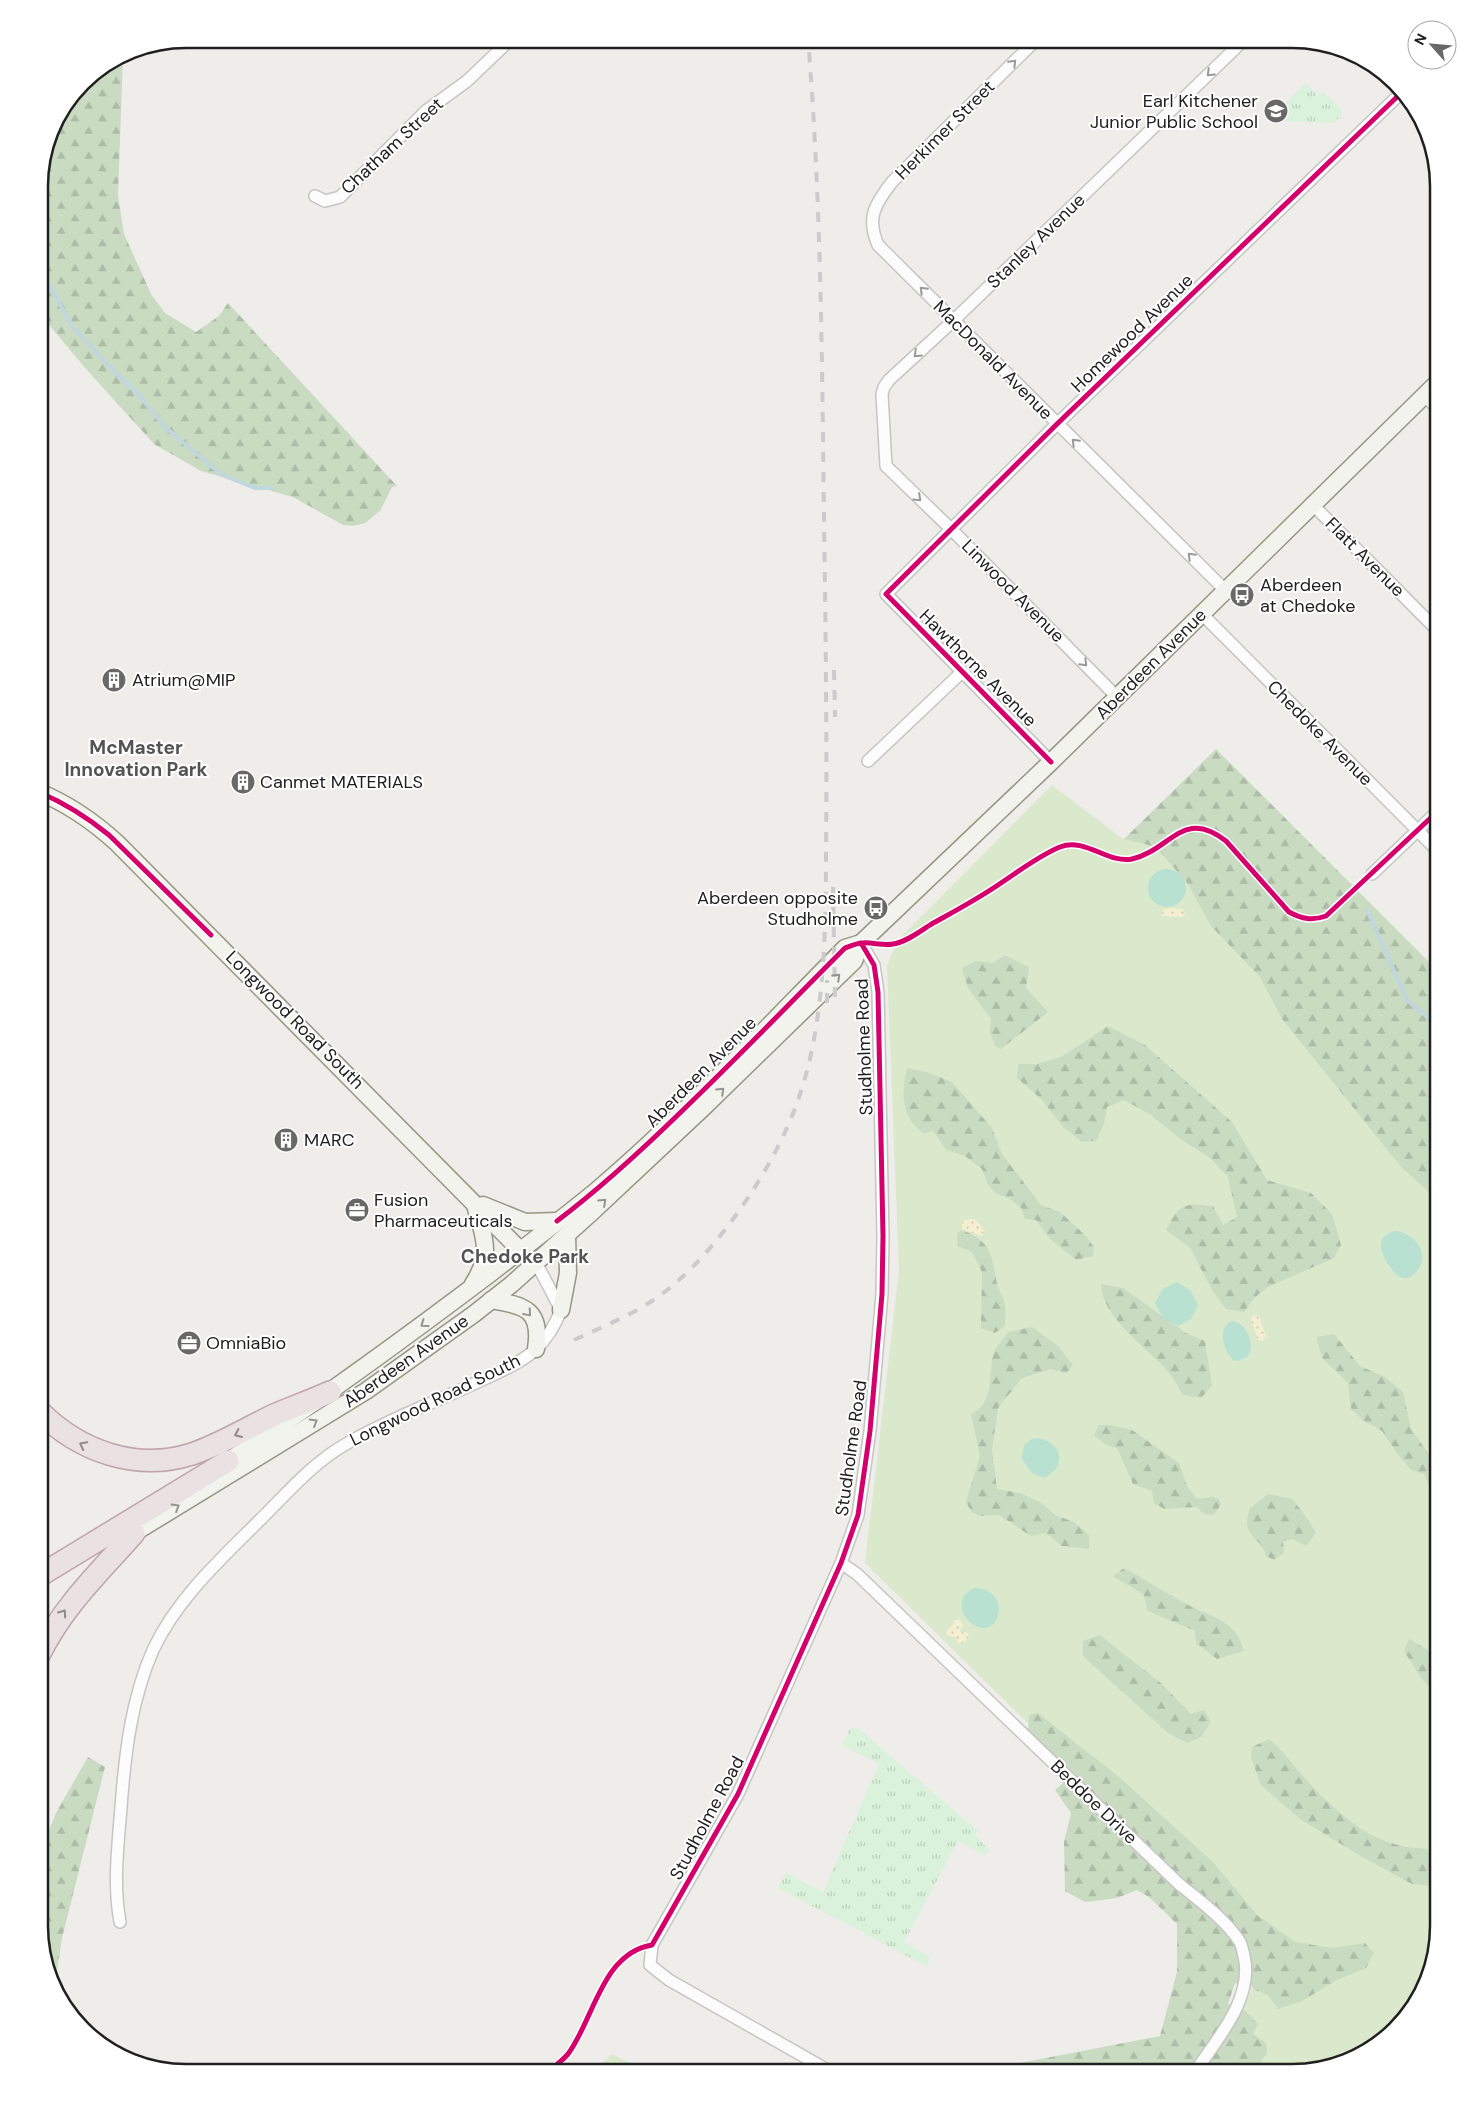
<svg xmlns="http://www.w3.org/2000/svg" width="1477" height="2111" font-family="'DM Sans',sans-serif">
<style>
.grass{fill:#dae9cb}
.forest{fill:url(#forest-firs)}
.sand{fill:url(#sand-dots)}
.park{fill:url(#park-tufts)}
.pitch{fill:#b8e1d2}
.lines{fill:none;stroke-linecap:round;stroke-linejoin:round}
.stream{stroke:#c0d7df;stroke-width:4}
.minor-casing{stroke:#c5c5c4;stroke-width:14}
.secondary-casing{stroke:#959783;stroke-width:19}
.motorway-casing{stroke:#c1a3ab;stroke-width:24}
.minor{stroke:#fcfcfc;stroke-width:11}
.secondary{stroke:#f2f3ed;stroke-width:16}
.motorway{stroke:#eae1e2;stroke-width:21}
.rail{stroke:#cbcbcb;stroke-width:4;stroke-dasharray:10 10;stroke-linecap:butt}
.cycleway-casing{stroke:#fff;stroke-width:8}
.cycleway{stroke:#d6006c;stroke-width:5}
.oneway{stroke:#999}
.oneway2{stroke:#949491}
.oneway3{stroke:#8f8a8b}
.labels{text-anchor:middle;stroke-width:4;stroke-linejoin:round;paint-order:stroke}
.poi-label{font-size:18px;fill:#202020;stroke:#fff;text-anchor:start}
.street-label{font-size:18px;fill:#202020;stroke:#fff}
.neighbourhood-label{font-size:19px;font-weight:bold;fill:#535353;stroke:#fff}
.rim{fill:none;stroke:#202020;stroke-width:2.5}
</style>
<defs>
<pattern id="forest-firs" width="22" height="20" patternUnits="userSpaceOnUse" patternTransform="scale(1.25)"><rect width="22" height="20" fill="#c9dbc1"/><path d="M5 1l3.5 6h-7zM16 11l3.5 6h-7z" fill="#acbca6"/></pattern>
<pattern id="sand-dots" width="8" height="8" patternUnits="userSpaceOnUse" patternTransform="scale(1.25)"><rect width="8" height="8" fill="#f4efd1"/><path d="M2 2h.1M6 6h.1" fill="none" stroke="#d1cdb3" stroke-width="1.8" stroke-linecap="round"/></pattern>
<pattern id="park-tufts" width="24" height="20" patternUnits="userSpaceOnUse" patternTransform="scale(1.25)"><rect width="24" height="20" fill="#daf2db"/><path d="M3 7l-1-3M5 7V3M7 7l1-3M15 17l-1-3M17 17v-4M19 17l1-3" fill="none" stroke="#bbcfbc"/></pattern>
</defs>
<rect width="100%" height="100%" fill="#eeedea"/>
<!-- grass -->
<g class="grass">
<polygon points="1052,785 1123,839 1161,834 1438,1179 1438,1926 1419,1999 1365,2052 1292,2072 1203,2072 1239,2020 1255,1980 1254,1946 865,1563 899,1270 887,965 898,940"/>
<polygon points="612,2054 648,2072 592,2072"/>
</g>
<!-- forest -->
<g class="forest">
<polygon points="123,54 118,196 124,234 151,294 165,313 196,332 219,316 228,303 397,486 392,487 380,511 365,523 353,526 343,525 293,497 201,471 154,444 87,370 39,313 39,176 54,121 82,82"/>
<polygon points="1216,749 1438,971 1438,1200 1402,1168 1282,1019 1260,977 1211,926 1188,884 1156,847 1124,839"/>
<polygon points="1005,955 1029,967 1026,988 1048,1012 1001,1049 995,1046 990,1032 991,1019 968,988 962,968 976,961 993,963"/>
<path d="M1108,1026L1145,1045L1232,1122L1267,1180L1311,1193L1332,1214L1341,1245L1334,1258L1268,1287L1254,1298L1244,1312L1226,1309L1212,1290L1190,1248L1166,1230C1180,1203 1184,1203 1213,1206L1223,1225L1237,1217L1228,1177L1210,1158L1179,1138L1151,1115L1124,1100L1107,1107L1104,1124L1096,1141L1082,1142L1062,1126L1042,1100L1017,1078L1018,1064H1037L1061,1057Z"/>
<path d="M907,1068L930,1073L952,1082L992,1128L1002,1154L1041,1205L1060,1212L1085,1235L1094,1247L1093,1256L1076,1260L1050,1239L1036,1220L1025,1219L1021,1208L1009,1198L996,1194L988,1185L982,1169L965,1156L946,1150L933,1131L924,1134C901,1118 901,1093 907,1068Z"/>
<path d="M961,1230C991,1240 992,1255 997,1284C999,1291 1004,1298 1005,1306C1006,1312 1005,1319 1005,1326L995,1333L981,1328L982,1272L972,1252L958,1246L957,1235Z"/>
<path d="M1101,1284L1123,1288L1186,1333L1205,1341L1212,1386L1201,1398L1183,1395C1177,1385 1171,1374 1163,1366C1143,1346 1100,1313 1101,1284Z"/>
<path d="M1032,1327L1058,1346L1073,1365L1066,1374L1051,1369L1022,1378L998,1408L992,1450L997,1489L1020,1493L1040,1502L1055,1515L1074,1522L1089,1535V1549L1062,1546L1046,1533L1031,1536L999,1515L980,1516L971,1512L966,1501L980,1456L971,1414C995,1403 988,1375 993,1355C995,1347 1004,1339 1008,1332Z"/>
<polygon points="1334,1334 1360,1366 1385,1377 1403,1392 1411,1429 1438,1467 1438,1499 1432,1493 1424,1474 1411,1470 1396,1452 1382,1431 1364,1421 1351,1409 1348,1383 1322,1358 1316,1337"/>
<polygon points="1099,1425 1111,1425 1132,1430 1179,1463 1187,1486 1197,1499 1213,1497 1219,1499 1221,1504 1214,1515 1204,1514 1197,1507 1164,1509 1154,1503 1152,1491 1133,1484 1117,1448 1106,1445 1094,1435"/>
<path d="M1268,1494L1292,1499L1305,1515L1316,1533L1306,1546L1293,1539L1283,1541L1284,1553L1274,1560L1266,1556C1264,1544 1250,1537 1247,1525C1246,1521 1249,1514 1249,1509Z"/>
<path d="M1124,1568C1146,1580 1166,1593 1188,1605C1212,1617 1237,1621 1244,1651L1217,1659L1196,1643L1195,1631L1148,1611L1143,1594L1113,1576Z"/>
<polygon points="1100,1635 1162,1684 1191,1714 1204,1710 1211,1722 1201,1737 1187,1743 1168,1733 1083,1656 1083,1641"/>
<polygon points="1409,1639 1438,1656 1438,1696 1421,1678 1404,1651"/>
<polygon points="1038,1713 1119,1777 1213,1862 1258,1916 1296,1942 1332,1948 1365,1943 1374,1953 1366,1968 1337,1980 1302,2001 1278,2009 1268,1995 1255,1990 1251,1986 1235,1983 1228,2004 1246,2011 1258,2024 1253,2034 1266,2043 1267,2053 1257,2067 1239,2072 1231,2062 1224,2072 985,2072 988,2069 1160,2036 1177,1972 1177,1924 1149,1897 1137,1890 1117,1898 1085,1902 1065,1891 1064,1842 1071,1813 1055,1790 1072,1775 1028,1730 1029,1715"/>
<path d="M1269,1739C1283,1750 1291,1763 1303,1776C1320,1795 1341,1816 1363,1830C1375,1838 1389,1843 1402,1846C1419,1850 1423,1844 1438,1857V1887L1412,1884L1364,1858L1300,1819L1261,1785L1251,1757L1252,1747Z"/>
<polygon points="88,1757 105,1767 62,1938 55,1984 39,1925 39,1856 56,1813"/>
</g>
<!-- sand -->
<g class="sand">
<polygon points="1168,908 1183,909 1185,915 1182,917 1161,916 1161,911"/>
<polygon points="974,1219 979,1223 985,1232 982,1236 962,1229 962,1223 964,1220"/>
<polygon points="1254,1315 1259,1316 1266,1336 1262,1341 1258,1340 1251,1319"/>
<polygon points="959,1619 963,1625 960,1632 966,1632 969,1635 964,1644 958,1643 955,1637 949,1636 946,1634 947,1630 952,1626 954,1621"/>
</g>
<!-- park -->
<g class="park">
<polygon points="1306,83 1318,96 1324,92 1342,110 1341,116 1334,123 1283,121 1277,116 1277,111"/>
<polygon points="851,1727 859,1729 978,1831 974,1835 990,1850 985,1856 958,1841 904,1942 931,1957 926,1966 778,1888 786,1873 823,1892 879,1764 842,1745"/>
</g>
<!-- pitch -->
<g class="pitch">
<circle cx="1167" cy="888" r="19"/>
<path d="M1394,1231C1413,1231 1432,1254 1417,1271C1405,1285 1396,1277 1388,1264C1380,1251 1375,1237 1394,1231Z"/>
<polygon points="1177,1282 1190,1290 1198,1305 1191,1319 1178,1326 1163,1318 1155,1303 1163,1289"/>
<path d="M1234,1321C1248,1326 1256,1345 1247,1357L1238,1361L1233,1360C1223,1351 1216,1324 1234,1321Z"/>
<path d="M1038,1438C1062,1442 1068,1467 1044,1478L1032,1473L1022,1459L1024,1445L1032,1439Z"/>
<path d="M974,1588C988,1587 1003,1599 998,1615C988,1650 939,1605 974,1588Z"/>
</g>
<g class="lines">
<!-- stream -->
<g class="stream">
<polyline points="39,276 50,286 72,326 109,366 138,394 165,427 222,475 255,488 271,488"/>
<polyline points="1367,910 1407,1000 1438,1026"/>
</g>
<defs>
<g id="minor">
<path d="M1037,39L892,182C875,204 866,218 878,245L1225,590"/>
<polyline points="315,196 325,201 340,197 426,111 467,81 511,39"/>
<polyline points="1425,396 1438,409"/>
<polyline points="1313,505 1438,631"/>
<polyline points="1202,614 1438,851"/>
<polyline points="1117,697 951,529 886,466 882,394 884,387 889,380 953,321 1245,39"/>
<polyline points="868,761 962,672"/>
<polyline points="1051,762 886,594 1057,424 1400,94"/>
<polyline points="1372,874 1438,811"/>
<path d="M841,1563L857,1574L1179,1884C1200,1901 1225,1919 1240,1942C1242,1946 1243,1952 1244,1956C1254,1998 1217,2039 1195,2072"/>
<path d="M120,1922C113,1884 118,1846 121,1807C125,1754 131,1700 153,1650C177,1598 223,1557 263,1517C288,1492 314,1462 346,1444C385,1421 428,1405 469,1386C490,1376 516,1366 534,1351C547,1339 555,1326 561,1310L540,1270L534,1264"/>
<polyline points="824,2068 669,1980 650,1965 652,1945 738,1794 841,1563 858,1515 870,1431 882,1294 883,1236 878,992 874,965 861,943"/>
</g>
<g id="secondary">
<path d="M39,792C68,804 94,822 117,843L528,1258"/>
<polyline points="483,1205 525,1222 557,1221"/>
<path d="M473,1284C493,1253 484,1237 475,1205"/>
<path d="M491,1300C525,1305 542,1310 536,1349"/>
<polyline points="561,1310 568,1273 567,1235"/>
<path d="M228,1461C319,1401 405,1338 491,1273C526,1246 562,1219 596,1191C684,1116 764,1030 845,948L861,943"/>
<polyline points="134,1533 366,1391 474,1314 512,1284 591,1213 703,1108 854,961 861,943 881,924 1051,762 1438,382"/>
</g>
<g id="motorway">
<path d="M39,1411C79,1451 136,1472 192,1454C221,1444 247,1428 274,1415C293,1407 312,1400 330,1392"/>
<polyline points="39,1576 228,1461"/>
<path d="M39,1655C64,1605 98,1574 134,1533"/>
</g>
</defs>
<!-- minor casing -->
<use href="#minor" class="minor-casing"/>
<!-- secondary casing -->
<use href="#secondary" class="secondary-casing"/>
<!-- motorway casing -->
<use href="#motorway" class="motorway-casing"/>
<!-- minor -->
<use href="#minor" class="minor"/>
<!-- secondary -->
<use href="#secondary" class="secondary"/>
<!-- motorway -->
<use href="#motorway" class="motorway"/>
<!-- rail -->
<g class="rail">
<polyline points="834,670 835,717"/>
<polyline points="833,887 835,998"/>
<polyline points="827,1003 827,980"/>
<path d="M574,1340C604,1326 635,1314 662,1294C717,1253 776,1165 798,1100C825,1025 826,928 826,849C827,762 826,675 825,588C822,405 823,222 808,39"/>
</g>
<defs>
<g id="cycleway">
<polyline points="1051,762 886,594 1057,424 1400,94"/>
<path d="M39,792C64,803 87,817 109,835L211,935"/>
<path d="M557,1221C602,1187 643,1149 683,1110C738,1057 791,1002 845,948C850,946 857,943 863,943C872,942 883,946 893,944C906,942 919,932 930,925C953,912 976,900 998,885C1018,872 1038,856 1060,847C1085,837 1108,864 1132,859C1171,850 1183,807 1226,841L1289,912C1302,919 1312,921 1326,916L1438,811"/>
<path d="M548,2072C555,2066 562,2061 568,2054C594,2019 602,1953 652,1945L738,1794L841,1563L858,1515L870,1431L882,1294L883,1236L878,992L874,965L861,943"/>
</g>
</defs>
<!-- cycleway casing -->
<use href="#cycleway" class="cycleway-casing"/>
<!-- cycleway -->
<use href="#cycleway" class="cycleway"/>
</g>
<!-- one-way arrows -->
<defs><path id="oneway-chevron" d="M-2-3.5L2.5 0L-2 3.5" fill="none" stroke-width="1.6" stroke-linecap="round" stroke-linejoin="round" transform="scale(1.25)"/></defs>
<g class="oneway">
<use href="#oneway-chevron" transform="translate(1013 63) rotate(-45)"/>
<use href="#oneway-chevron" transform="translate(1210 73) rotate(136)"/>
<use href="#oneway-chevron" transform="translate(923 290) rotate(-135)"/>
<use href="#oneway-chevron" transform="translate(917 354) rotate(137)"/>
<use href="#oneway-chevron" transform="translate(1075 442) rotate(-135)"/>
<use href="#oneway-chevron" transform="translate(918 498) rotate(43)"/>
<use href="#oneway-chevron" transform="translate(1191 556) rotate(-135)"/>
<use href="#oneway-chevron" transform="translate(1084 663) rotate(45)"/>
</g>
<g class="oneway2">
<use href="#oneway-chevron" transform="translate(837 977) rotate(-44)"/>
<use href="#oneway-chevron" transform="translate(721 1091) rotate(-44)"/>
<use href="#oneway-chevron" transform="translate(603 1202) rotate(-43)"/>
<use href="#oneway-chevron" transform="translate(528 1313) rotate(49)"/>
<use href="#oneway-chevron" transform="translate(424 1324) rotate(144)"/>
<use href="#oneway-chevron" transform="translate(314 1422) rotate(-31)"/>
<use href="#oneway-chevron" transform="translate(176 1507) rotate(-31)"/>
</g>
<g class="oneway3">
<use href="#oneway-chevron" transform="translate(238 1434) rotate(155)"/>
<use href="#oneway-chevron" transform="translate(83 1445) rotate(-153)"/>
<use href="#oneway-chevron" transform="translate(63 1613) rotate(-55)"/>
</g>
<!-- icons -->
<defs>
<symbol id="school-disc" viewBox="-11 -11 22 22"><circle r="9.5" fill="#686867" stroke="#fff"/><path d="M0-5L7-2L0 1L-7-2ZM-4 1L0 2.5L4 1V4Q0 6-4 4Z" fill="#fff"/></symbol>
<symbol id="bus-disc" viewBox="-11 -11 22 22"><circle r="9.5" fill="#686867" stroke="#fff"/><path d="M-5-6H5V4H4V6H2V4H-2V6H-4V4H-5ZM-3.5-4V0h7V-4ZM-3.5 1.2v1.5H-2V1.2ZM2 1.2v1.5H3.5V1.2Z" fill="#fff"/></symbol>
<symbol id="building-disc" viewBox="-11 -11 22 22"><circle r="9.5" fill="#686867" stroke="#fff"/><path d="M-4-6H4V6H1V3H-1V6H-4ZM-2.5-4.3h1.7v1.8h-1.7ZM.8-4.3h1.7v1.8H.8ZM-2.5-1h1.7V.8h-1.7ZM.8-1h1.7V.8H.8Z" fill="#fff"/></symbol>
<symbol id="office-disc" viewBox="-11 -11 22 22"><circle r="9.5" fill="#686867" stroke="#fff"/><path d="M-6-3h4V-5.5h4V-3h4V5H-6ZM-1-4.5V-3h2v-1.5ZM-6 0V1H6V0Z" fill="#fff"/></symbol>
</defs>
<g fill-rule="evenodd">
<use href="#school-disc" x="1262" y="97" width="28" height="28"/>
<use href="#bus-disc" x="1228" y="581" width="28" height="28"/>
<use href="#building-disc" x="100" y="666" width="28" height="28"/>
<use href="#building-disc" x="229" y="768" width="28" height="28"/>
<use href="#bus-disc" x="862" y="894" width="28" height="28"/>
<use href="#building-disc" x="272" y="1126" width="28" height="28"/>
<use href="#office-disc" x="343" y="1196" width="28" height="28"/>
<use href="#office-disc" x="175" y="1329" width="28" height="28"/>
</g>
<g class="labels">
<!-- poi labels -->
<g class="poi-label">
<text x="1258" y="107" text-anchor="end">Earl Kitchener<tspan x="1258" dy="21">Junior Public School</tspan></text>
<text x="1260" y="591">Aberdeen<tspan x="1260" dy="21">at Chedoke</tspan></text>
<text x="132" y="686">Atrium@MIP</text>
<text x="260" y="788">Canmet MATERIALS</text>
<text x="858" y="904" text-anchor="end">Aberdeen opposite<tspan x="858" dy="21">Studholme</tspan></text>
<text x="304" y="1146">MARC</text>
<text x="374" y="1206">Fusion<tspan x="374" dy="21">Pharmaceuticals</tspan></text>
<text x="206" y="1349">OmniaBio</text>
</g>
<!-- street labels -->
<g class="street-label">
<text transform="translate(945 130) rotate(-45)" y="6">Herkimer Street</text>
<text transform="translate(392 146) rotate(-43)" y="6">Chatham Street</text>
<text transform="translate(1036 241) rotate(-44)" y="6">Stanley Avenue</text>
<text transform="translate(1132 333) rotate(-44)" y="6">Homewood Avenue</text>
<text transform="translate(993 360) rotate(45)" y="6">MacDonald Avenue</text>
<text transform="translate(1365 557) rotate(45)" y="6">Flatt Avenue</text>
<text transform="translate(1013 591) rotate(45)" y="6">Linwood Avenue</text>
<text transform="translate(1151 664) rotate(-45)" y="6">Aberdeen Avenue</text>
<text transform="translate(978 668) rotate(45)" y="6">Hawthorne Avenue</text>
<text transform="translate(1320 733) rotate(45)" y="6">Chedoke Avenue</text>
<text transform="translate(295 1020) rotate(45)" y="6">Longwood Road South</text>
<text transform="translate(864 1047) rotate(-92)" y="6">Studholme Road</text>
<text transform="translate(701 1072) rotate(-45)" y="6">Aberdeen Avenue</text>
<text transform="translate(406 1361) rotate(-35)" y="6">Aberdeen Avenue</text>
<text transform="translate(435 1400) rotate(-26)" y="6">Longwood Road South</text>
<text transform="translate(851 1448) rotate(-82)" y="6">Studholme Road</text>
<text transform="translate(1094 1802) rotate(44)" y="6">Beddoe Drive</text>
<text transform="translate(707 1818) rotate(-62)" y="6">Studholme Road</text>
</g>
<!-- neighbourhood labels -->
<g class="neighbourhood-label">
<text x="136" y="754">McMaster<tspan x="136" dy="22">Innovation Park</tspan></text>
<text x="525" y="1263">Chedoke Park</text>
</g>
</g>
<!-- crop -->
<path d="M0 0H1477V2111H0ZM186 48H1292A138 138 0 0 1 1430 186V1926A138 138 0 0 1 1292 2064H186A138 138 0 0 1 48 1926V186A138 138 0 0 1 186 48Z" fill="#fff" fill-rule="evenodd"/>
<path class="rim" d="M186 48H1292A138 138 0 0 1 1430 186V1926A138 138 0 0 1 1292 2064H186A138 138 0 0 1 48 1926V186A138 138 0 0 1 186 48Z"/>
<!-- north arrow -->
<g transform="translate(1432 45) rotate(297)"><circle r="24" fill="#ffffff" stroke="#a6a6a6"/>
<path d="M0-4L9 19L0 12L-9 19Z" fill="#686867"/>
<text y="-8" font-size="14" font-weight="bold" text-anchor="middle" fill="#202020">N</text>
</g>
</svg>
